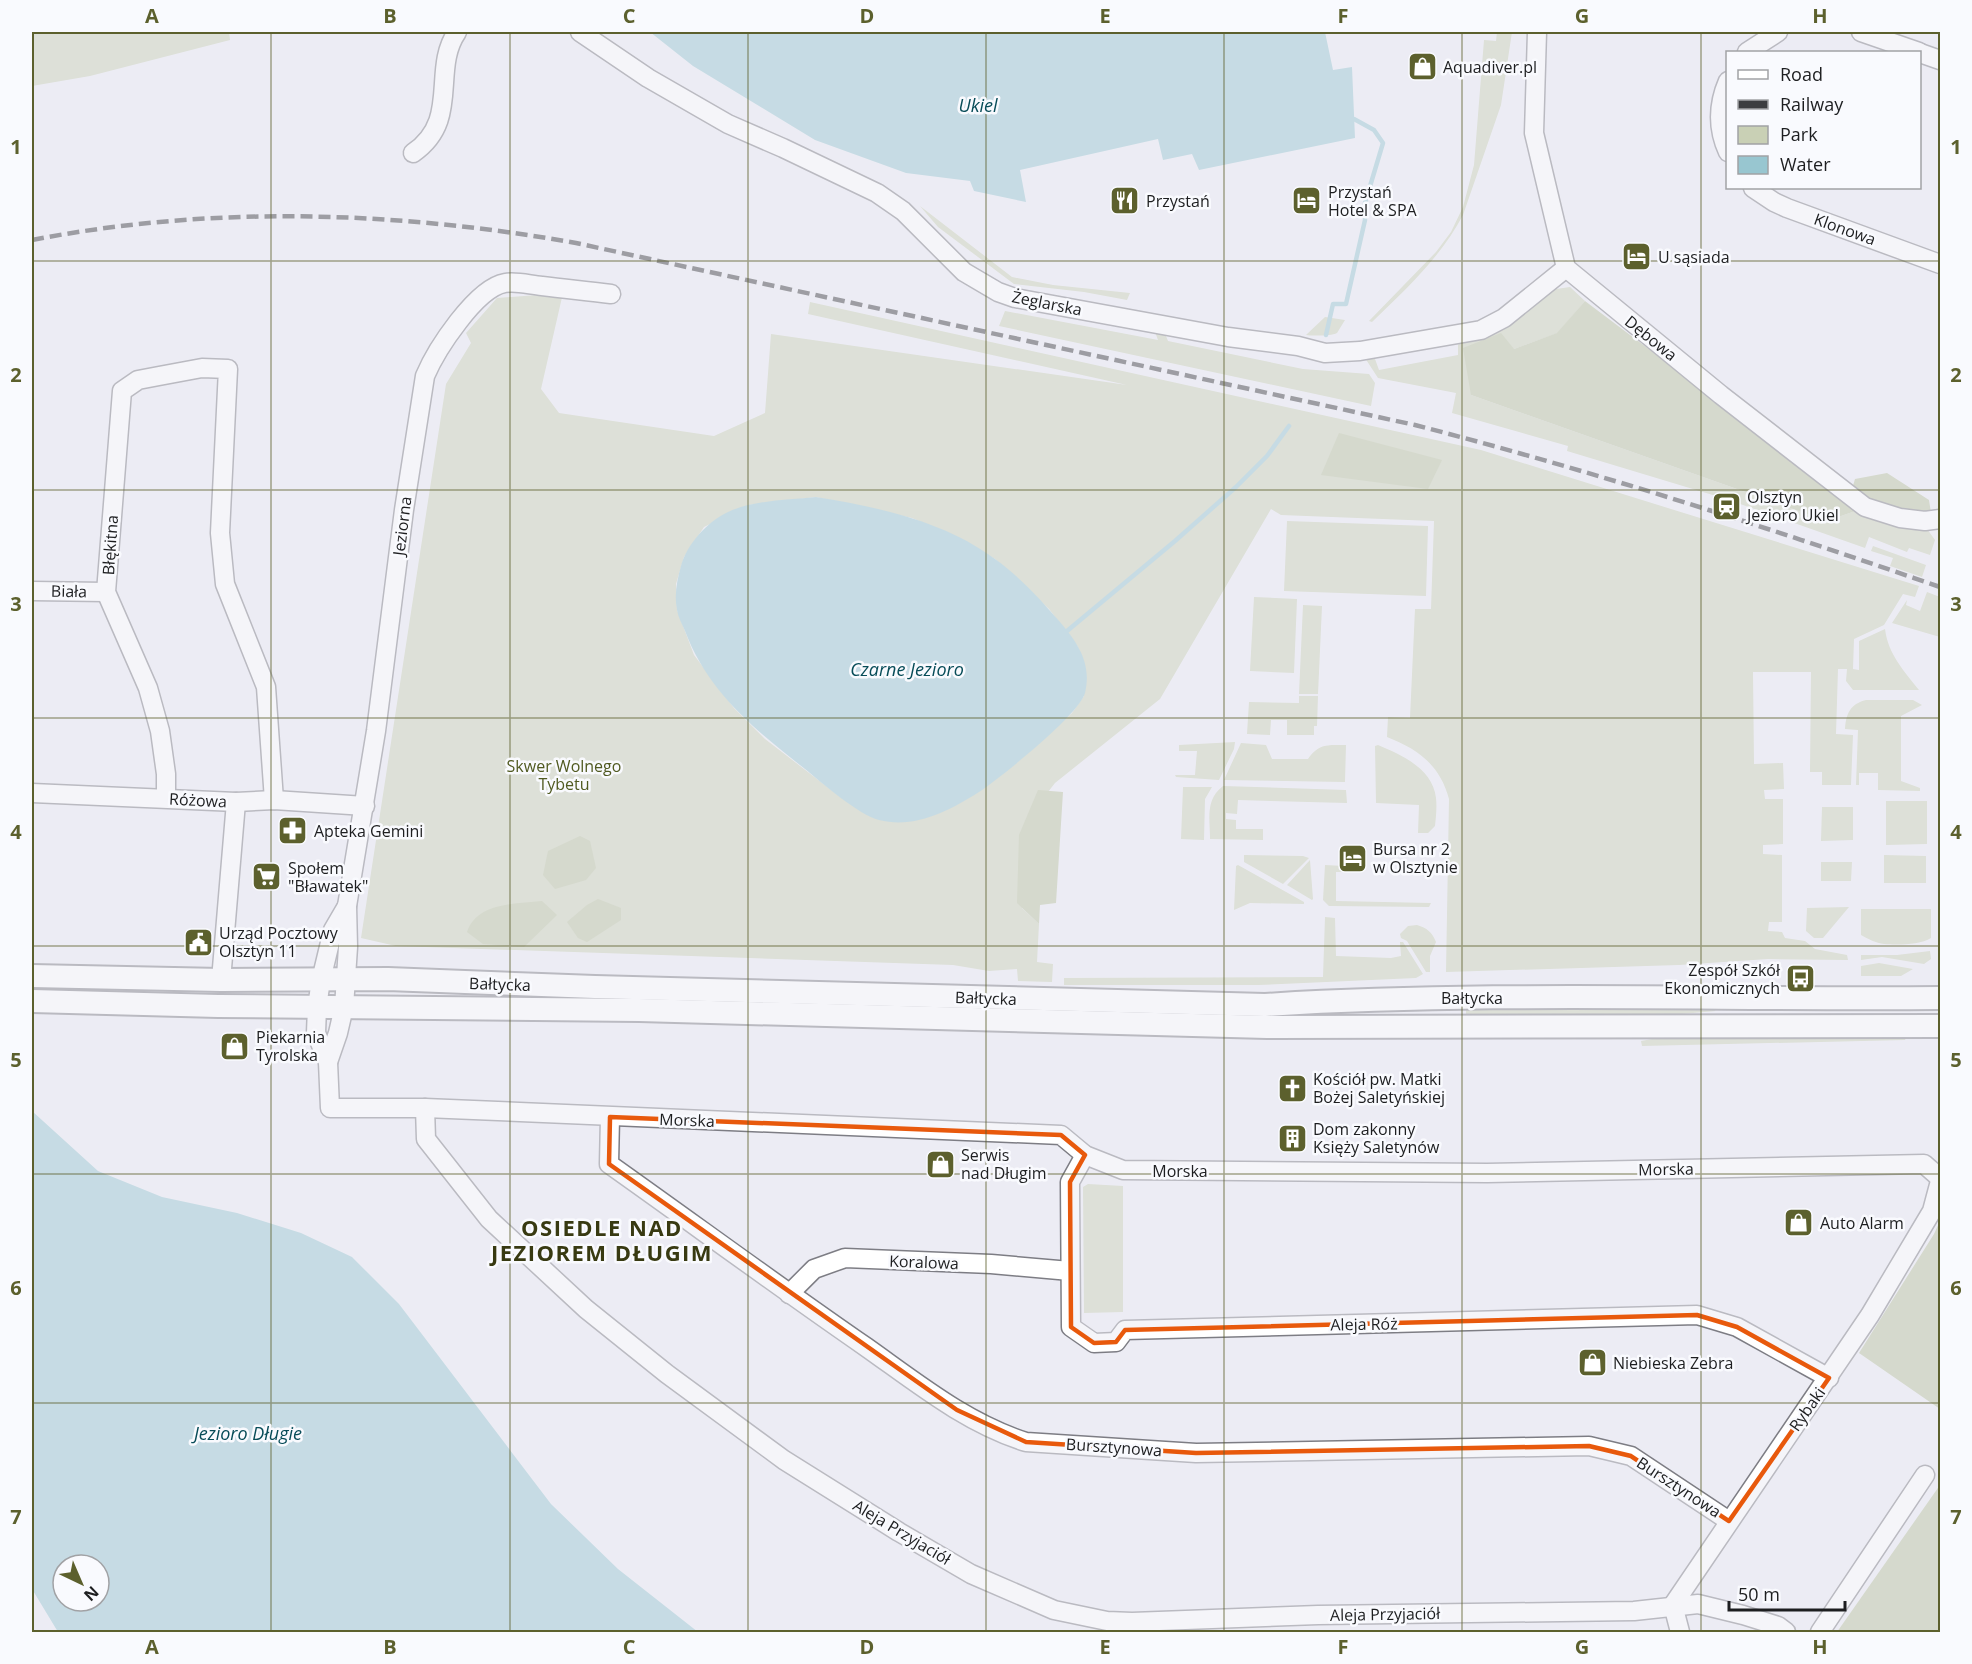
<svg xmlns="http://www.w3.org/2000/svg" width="1972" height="1664" font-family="'Open Sans',sans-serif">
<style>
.green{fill:#c9d0b5;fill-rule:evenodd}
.forest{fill:#b8c19d}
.water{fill:#98c6d0;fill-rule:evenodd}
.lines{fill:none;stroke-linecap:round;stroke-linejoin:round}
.stream{stroke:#98c6d0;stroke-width:4.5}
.minor-casing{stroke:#7d7d84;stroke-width:21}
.major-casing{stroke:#7d7d84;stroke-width:26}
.minor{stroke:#fff;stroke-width:18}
.major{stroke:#fff;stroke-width:22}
.rail{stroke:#3c3d40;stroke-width:4.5;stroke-dasharray:12 6;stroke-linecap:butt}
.marked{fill:none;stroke:#e8590c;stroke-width:4.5;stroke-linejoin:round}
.grid{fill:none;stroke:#5c602d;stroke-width:1.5;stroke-opacity:0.55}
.labels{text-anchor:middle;stroke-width:5;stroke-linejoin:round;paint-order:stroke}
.poi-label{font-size:16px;fill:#1d1e20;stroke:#f9fafe;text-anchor:start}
.street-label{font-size:16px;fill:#1d1e20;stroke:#f9fafe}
.park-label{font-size:16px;fill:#505a21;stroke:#f9fafe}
.water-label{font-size:18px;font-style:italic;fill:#074c58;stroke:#f9fafe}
.district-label{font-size:22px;font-weight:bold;letter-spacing:1.5px;fill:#383a12;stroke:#f9fafe}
.neatline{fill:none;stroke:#5c602d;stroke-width:2}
.grid-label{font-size:20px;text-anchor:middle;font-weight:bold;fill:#5c602d}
</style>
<rect width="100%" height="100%" fill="#ececf4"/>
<!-- green -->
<g class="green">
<polygon points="32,32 229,32 230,40 90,76 32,86"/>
<path d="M1497,32H1512L1501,105L1463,215C1441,257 1406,289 1372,322L1369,321L1436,252L1451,232L1463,207L1474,165L1484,40L1496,41Z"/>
<polygon points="920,206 1012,277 1053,285 1130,293 1127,300 1084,292 1014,284 938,227"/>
<polygon points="1570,287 1585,301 1558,333 1514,349 1471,395 1827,521 1861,509 1925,526 1935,540 1930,555 1909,548 1907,552 1869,537 1865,548 1726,499 1567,451 1568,446 1452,413 1456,393 1378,378 1365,358 1375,359 1379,370 1458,355 1458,345 1461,341 1549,290"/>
<path d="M563,293L541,389L559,413L714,436L765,413L771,334L1127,385L808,314L810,302L1481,450L1919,586L1915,597L1903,594L1884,625L1854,639L1853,669L1859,670V641L1885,629C1888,654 1904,671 1919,690H1853L1846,681L1847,669H1838L1836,734L1853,735L1851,785H1822V772H1810L1811,672H1753L1754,764L1783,763L1784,789L1764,790L1765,799H1783V844L1763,845V854L1782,855V922H1769L1768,931L1782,932L1785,938L1805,941L1815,949L1847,955L1848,960L1768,959L1679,965L1446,972L1449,799C1440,765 1418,749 1387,737L1388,717L1410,718L1415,609H1431L1434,521L1281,515L1271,509L1160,699L1055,783L1027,819L1022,908L1039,924L1037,962L1053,964L1052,982L1018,981L1017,969L989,971L953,965L396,946L361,938L446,384L471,343L466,333L497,298ZM816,497L912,518L961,539L995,559L1049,609L1078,647L1084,696L1072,713L1014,765L843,799L765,739L734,708L694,655L677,610L676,584L684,557L704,527L749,505Z"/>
<polygon points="1005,311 1158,340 1154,329 1164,331 1168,341 1303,369 1369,374 1375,383 1371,406 999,326"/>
<path d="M1325,317L1345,320L1337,333C1331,336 1313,336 1306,335Z"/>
<polygon points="1287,521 1428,526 1426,596 1284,591"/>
<polygon points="1873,546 1926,565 1922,577 1890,566 1893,558 1871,551"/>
<polygon points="1927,592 1940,597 1940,637 1892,623 1907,600 1906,605 1920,611"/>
<polygon points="1254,597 1297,599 1294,673 1250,671"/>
<polygon points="1303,605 1322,606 1318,694 1299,694"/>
<polygon points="1299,696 1318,696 1317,726 1314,726 1314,735 1287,735 1287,720 1271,720 1270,735 1247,734 1249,702 1299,703"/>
<path d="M1866,700H1913L1922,705L1901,716V781L1920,788V791L1878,790V773H1859V785H1856L1858,730L1845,729C1846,714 1850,704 1866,700Z"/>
<polygon points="1235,742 1234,749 1219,780 1176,777 1175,775 1195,775 1197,751 1179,751 1179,745"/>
<path d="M1241,743L1266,745L1272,759H1308C1319,743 1328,745 1346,745L1345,782L1224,780Z"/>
<path d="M1378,745C1402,755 1433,769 1436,798C1437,807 1436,817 1435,826L1428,833H1418L1419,805L1376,803L1375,746Z"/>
<path d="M1223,786L1346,790L1347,803L1238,800L1237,814L1226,813V819L1236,820V829H1263V840L1210,839C1210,818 1205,800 1223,786Z"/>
<polygon points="1183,787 1212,787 1205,799 1204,840 1181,839"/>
<polygon points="1886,801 1927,801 1927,844 1886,845"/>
<polygon points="1822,807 1853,807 1853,840 1821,841"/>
<polygon points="1244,855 1303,856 1309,858 1283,884 1244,862"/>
<polygon points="1884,855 1926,856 1926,883 1884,883"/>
<polygon points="1310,860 1313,899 1312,900 1287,885"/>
<polygon points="1821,862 1852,862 1851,881 1821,881"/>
<polygon points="1238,865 1304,902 1304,904 1250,903 1234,910 1236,866"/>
<polygon points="1325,865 1344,866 1344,872 1336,872 1336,901 1431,903 1429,907 1329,906 1323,900"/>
<polygon points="1849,907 1823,938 1814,938 1806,931 1807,908"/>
<path d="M1861,909H1931V938C1920,945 1897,945 1884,944C1876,943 1868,939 1861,935Z"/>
<polygon points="1325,917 1335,918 1336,956 1391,958 1401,956 1400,942 1403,942 1423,974 1416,978 1258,985 1064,985 1064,978 1323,977"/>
<path d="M1417,925C1427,928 1432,932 1436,942L1430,956V972H1426L1407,941L1401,938L1400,934L1408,926Z"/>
<polygon points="1930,951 1931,959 1924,964 1882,957 1861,960 1861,955 1897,955"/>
<polygon points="1879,963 1913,969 1901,976 1861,976 1861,966"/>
<polygon points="1466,1008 1712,1009 1716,1011 1635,1018 1466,1019"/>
<polygon points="1907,1036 1905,1040 1642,1046 1641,1041 1658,1038"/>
<polygon points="1088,1184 1123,1186 1123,1312 1084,1313 1083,1187"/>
</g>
<!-- forest -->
<g class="forest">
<polygon points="1585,301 1861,509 1827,521 1471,395 1463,348 1501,333 1514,349 1557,333"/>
<polygon points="1339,433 1442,460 1428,489 1321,475"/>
<polygon points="1887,473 1929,500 1931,513 1880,508 1852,489 1855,479"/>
<polygon points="1038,790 1063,792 1056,903 1040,905 1039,924 1017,903 1019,835"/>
<polygon points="580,836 590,841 596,868 586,880 555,889 543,875 548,851"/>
<polygon points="598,899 621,908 621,920 587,942 578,938 567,922 587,905"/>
<path d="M542,901L557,915L524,947L483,944L467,932C477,902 516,904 542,901Z"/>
<polygon points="1940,1221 1940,1409 1859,1353 1934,1234"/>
<polygon points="1940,1485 1940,1632 1837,1632"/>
</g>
<!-- water -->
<g class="water">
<polygon points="650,32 1325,32 1333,70 1352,67 1355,138 1199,170 1192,154 1163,160 1158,139 1020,170 1026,202 974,191 970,181 906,173 815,140 693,66"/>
<path d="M816,497C878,507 944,521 995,559C1019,576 1041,600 1060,622C1078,643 1092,664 1085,693C1079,715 1000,778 979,792C949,811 915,829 879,820C859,815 822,783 805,769C755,730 708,692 685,631C682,624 678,617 677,610C674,595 677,580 681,566C687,544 707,522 728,512C754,500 788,500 816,497Z"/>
<path d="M32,1111L98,1171L162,1197L237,1213L301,1233L352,1257L399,1304L551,1504L618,1569L698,1632H58L32,1589ZM63,1565H99V1601H63Z"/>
</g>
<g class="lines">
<!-- stream -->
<g class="stream">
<polyline points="1326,335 1333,304 1346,304 1365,220 1365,203 1383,143 1374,130 1354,119"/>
<polyline points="1067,631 1175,541 1236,487 1267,456 1289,426"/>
</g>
<defs>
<g id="minor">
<polyline points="580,32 648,78 728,124 783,148 877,193 903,211 964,272 998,292 1015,298 1228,337 1298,346 1325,353 1360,351 1481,330 1504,318 1566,268"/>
<polyline points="1537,32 1534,133 1566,268 1721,395 1865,507 1900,518 1925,521 1940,519"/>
<polyline points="1861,32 1919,52"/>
<polyline points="1747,52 1778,32"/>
<polyline points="1920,53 1940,60"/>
<path d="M1728,81C1718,104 1717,128 1728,152"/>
<path d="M413,153C461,120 431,70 457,32"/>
<polyline points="1753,188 1774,202 1787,208 1940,264"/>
<polyline points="32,591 106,592"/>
<polyline points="32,793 236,802 274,800 365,806"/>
<polyline points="166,798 166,774 160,731 148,688 106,592 122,391 138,380 159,376 202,368 228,369 220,533 225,584 266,687 274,800"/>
<polyline points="347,906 333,930 321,980 317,1007 316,1033 328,1062 330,1108 425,1108 426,1139 489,1219 586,1309 667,1374 784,1460 899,1532 971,1574 1054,1610 1107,1621 1132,1622 1318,1615 1634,1611 1698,1604 1743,1615 1778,1626 1786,1632"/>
<polyline points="221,980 236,802"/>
<path d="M328,1062L338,1033L344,1007L348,947L347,906L376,731L404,510L425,376C436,350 476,288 505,283C517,281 530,285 542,286C565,289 588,291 611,294"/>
<polyline points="425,1108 1061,1135 1085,1155 1123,1170 1487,1173 1924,1164 1940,1178"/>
<path d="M610,1117L609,1164C695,1225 779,1287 866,1347C917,1383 966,1423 1026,1442L1196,1453L1589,1446L1631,1456L1729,1521"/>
<polyline points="1085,1155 1070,1182 1071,1327 1094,1343 1116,1342 1125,1330 1697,1315 1737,1327 1829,1378"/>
<polyline points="789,1294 814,1269 845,1258 991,1264 1070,1271"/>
<polyline points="1673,1605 1870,1315 1932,1211 1940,1181"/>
<polyline points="1673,1605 1680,1632"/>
<polyline points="1820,1632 1925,1475"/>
</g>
<g id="major">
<path d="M32,976L221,980L388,979L595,987L1265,1005C1489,991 1715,1000 1940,998"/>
<polyline points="32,1001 218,1006 639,1010 1267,1027 1940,1026"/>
</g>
</defs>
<!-- minor casing -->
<use href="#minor" class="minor-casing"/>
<!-- major casing -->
<use href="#major" class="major-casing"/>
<!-- minor -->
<use href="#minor" class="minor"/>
<!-- major -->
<use href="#major" class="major"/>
<!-- rail -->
<path class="rail" d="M32,240C213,205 395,211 576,243L1415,425C1593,471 1767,527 1940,587"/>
</g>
<!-- marked area -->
<path d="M0 0H1972V1664H0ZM610,1117L1061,1135L1085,1155L1070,1182L1071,1327L1094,1343L1116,1342L1125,1330L1697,1315L1737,1327L1829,1378L1729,1521L1631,1456L1589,1446L1196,1453L1026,1442L957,1410L609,1164Z" fill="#ececf4" fill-opacity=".55" fill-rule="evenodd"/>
<path class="marked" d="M610,1117L1061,1135L1085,1155L1070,1182L1071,1327L1094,1343L1116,1342L1125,1330L1697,1315L1737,1327L1829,1378L1729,1521L1631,1456L1589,1446L1196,1453L1026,1442L957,1410L609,1164Z"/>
<!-- grid -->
<path class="grid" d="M271,32V1632M510,32V1632M748,32V1632M986,32V1632M1224,32V1632M1462,32V1632M1701,32V1632M32,261H1940M32,490H1940M32,718H1940M32,946H1940M32,1174H1940M32,1403H1940"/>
<!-- icons -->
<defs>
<symbol id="shop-square" viewBox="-11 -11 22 22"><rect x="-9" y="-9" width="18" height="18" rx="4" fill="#5c602d" stroke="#f9fafe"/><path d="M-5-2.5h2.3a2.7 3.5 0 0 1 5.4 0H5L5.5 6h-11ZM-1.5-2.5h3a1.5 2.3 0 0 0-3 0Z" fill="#fff"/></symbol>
<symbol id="restaurant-square" viewBox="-11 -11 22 22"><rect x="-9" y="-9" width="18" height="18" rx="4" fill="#5c602d" stroke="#f9fafe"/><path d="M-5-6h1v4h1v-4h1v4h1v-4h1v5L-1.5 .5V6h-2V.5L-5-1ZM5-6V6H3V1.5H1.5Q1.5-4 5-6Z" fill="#fff"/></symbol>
<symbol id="hotel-square" viewBox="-11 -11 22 22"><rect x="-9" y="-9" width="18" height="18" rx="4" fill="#5c602d" stroke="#f9fafe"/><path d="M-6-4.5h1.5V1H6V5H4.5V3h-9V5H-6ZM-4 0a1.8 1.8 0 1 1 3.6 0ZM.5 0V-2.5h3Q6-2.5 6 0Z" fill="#fff"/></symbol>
<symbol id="station-square" viewBox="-11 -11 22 22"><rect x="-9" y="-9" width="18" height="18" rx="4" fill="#5c602d" stroke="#f9fafe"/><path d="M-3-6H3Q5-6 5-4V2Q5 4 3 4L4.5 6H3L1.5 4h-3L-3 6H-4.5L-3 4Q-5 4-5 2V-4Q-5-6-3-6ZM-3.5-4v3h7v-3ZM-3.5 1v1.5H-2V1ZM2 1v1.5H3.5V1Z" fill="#fff"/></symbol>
<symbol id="pharmacy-square" viewBox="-11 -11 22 22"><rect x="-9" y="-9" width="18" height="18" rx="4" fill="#5c602d" stroke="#f9fafe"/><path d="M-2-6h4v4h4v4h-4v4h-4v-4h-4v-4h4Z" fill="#fff"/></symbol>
<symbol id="supermarket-square" viewBox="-11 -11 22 22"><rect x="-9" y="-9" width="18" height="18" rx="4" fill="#5c602d" stroke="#f9fafe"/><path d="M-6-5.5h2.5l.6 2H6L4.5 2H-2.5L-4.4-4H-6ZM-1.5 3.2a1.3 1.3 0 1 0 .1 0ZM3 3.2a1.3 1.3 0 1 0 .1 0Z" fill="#fff"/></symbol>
<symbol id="civic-square" viewBox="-11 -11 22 22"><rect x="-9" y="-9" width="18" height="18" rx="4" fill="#5c602d" stroke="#f9fafe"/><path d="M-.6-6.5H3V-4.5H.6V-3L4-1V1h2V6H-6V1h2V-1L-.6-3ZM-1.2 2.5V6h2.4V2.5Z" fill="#fff"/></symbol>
<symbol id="bus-square" viewBox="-11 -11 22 22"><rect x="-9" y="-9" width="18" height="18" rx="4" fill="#5c602d" stroke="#f9fafe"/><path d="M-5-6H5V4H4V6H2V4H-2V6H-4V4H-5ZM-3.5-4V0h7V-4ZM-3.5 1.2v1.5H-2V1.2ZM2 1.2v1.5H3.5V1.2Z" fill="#fff"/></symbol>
<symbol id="church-square" viewBox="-11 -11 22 22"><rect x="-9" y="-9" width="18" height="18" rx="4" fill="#5c602d" stroke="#f9fafe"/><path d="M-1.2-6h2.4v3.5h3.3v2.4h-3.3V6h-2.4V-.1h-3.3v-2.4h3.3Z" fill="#fff"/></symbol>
<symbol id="building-square" viewBox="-11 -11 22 22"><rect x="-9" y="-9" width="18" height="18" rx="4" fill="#5c602d" stroke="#f9fafe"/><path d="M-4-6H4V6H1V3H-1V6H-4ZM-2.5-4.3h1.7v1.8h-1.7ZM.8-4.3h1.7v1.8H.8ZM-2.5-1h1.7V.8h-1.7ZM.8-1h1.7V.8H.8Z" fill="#fff"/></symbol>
</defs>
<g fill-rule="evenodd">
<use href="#shop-square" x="1406" y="50" width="33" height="33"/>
<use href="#restaurant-square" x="1108" y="184" width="33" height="33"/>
<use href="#hotel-square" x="1290" y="184" width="33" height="33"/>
<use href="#hotel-square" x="1620" y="240" width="33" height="33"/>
<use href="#station-square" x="1710" y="490" width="33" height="33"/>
<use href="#pharmacy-square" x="276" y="814" width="33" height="33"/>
<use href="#hotel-square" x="1336" y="842" width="33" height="33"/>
<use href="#supermarket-square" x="250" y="860" width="33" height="33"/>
<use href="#civic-square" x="182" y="926" width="33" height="33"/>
<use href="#bus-square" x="1784" y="962" width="33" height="33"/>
<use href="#shop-square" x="218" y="1030" width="33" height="33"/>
<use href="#church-square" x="1276" y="1072" width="33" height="33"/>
<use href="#building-square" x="1276" y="1122" width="33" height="33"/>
<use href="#shop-square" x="924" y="1148" width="33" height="33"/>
<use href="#shop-square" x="1782" y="1206" width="33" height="33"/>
<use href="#shop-square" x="1576" y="1346" width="33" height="33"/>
</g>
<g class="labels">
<!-- poi labels -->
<g class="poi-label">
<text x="1443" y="73">Aquadiver.pl</text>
<text x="1328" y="198">Przystań<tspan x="1328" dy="18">Hotel &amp; SPA</tspan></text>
<text x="1146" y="207">Przystań</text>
<text x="1658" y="263">U sąsiada</text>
<text x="1747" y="503">Olsztyn<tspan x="1747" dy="18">Jezioro Ukiel</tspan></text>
<text x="314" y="837">Apteka Gemini</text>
<text x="1373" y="855">Bursa nr 2<tspan x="1373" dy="18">w Olsztynie</tspan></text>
<text x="288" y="874">Społem<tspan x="288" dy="18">"Bławatek"</tspan></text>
<text x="219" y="939">Urząd Pocztowy<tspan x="219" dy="18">Olsztyn 11</tspan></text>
<text x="1780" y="976" text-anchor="end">Zespół Szkół<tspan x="1780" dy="18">Ekonomicznych</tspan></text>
<text x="256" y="1043">Piekarnia<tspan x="256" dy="18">Tyrolska</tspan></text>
<text x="1313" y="1085">Kościół pw. Matki<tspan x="1313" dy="18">Bożej Saletyńskiej</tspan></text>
<text x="1313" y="1135">Dom zakonny<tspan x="1313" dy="18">Księży Saletynów</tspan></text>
<text x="961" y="1161">Serwis<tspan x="961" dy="18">nad Długim</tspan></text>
<text x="1820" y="1229">Auto Alarm</text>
<text x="1613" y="1369">Niebieska Zebra</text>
</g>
<!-- street labels -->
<g class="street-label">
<text transform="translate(1845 229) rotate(20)" y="6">Klonowa</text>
<text transform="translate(1047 303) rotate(11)" y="6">Żeglarska</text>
<text transform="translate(1651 338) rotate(39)" y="6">Dębowa</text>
<text transform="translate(402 526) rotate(-83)" y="6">Jeziorna</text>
<text transform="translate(110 545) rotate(-86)" y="6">Błękitna</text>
<text transform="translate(69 591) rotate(1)" y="6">Biała</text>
<text transform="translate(198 800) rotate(3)" y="6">Różowa</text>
<text transform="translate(500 984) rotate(2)" y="6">Bałtycka</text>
<text transform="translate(986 998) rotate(2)" y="6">Bałtycka</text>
<text x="1472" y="1004">Bałtycka</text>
<text transform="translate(687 1120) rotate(2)" y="6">Morska</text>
<text transform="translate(1666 1169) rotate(-1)" y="6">Morska</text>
<text x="1180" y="1177">Morska</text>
<text transform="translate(924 1262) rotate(2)" y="6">Koralowa</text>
<text transform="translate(1364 1324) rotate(-1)" y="6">Aleja Róż</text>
<text transform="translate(1807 1409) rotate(-55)" y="6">Rybaki</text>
<text transform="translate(1114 1447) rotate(4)" y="6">Bursztynowa</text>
<text transform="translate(1679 1487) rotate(33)" y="6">Bursztynowa</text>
<text transform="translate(902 1532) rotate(31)" y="6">Aleja Przyjaciół</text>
<text transform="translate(1385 1614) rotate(-1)" y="6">Aleja Przyjaciół</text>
</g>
<!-- park labels -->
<g class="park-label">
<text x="564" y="772">Skwer Wolnego<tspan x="564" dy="18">Tybetu</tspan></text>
</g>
<!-- water labels -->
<g class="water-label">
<text x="978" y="112">Ukiel</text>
<text x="907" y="676">Czarne Jezioro</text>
<text x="248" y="1440">Jezioro Długie</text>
</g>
<!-- district labels -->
<g class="district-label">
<text x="602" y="1236">OSIEDLE NAD<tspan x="602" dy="25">JEZIOREM DŁUGIM</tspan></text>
</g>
</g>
<!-- border -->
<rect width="1972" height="1664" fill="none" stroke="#f9fafe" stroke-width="66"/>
<!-- legend -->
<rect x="1726" y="51" width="195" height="138" fill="#f9fafe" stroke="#a1a2a5" stroke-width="1.5"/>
<rect x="1738" y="70" width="30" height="9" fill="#ffffff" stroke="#a1a2a5" stroke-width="1.5"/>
<text x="1780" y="81" font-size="18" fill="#1d1e20">Road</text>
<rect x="1738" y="100" width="30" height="9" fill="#3c3d40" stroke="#a1a2a5" stroke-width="1.5"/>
<text x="1780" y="111" font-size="18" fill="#1d1e20">Railway</text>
<rect x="1738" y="126" width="30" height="18" fill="#c9d0b5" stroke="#a1a2a5" stroke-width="1.5"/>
<text x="1780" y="141" font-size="18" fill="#1d1e20">Park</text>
<rect x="1738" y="156" width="30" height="18" fill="#98c6d0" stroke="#a1a2a5" stroke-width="1.5"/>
<text x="1780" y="171" font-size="18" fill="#1d1e20">Water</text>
<!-- north arrow -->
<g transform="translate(81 1583) rotate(136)"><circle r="28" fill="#f9fafe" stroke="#a1a2a5" stroke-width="1.5"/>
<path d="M0-4.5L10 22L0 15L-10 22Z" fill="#5c602d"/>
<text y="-9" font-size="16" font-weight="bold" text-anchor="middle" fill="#1d1e20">N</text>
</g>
<!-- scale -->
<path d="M1729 1601v9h116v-9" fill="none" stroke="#1d1e20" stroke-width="3"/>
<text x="1738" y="1601" font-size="18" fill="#1d1e20" stroke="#f9fafe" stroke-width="4.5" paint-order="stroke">50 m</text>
<rect x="33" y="33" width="1906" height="1598" class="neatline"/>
<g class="grid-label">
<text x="152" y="23">A</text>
<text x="390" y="23">B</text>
<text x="629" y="23">C</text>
<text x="867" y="23">D</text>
<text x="1105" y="23">E</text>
<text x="1343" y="23">F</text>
<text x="1582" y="23">G</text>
<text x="1820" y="23">H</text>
<text x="16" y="154">1</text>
<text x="1956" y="154">1</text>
<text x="16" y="382">2</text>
<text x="1956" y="382">2</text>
<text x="16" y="611">3</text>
<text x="1956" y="611">3</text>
<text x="16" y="839">4</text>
<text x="1956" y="839">4</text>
<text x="16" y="1067">5</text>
<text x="1956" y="1067">5</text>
<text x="16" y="1295">6</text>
<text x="1956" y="1295">6</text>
<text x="16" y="1524">7</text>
<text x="1956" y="1524">7</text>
<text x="152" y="1654">A</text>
<text x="390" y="1654">B</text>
<text x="629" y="1654">C</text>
<text x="867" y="1654">D</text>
<text x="1105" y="1654">E</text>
<text x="1343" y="1654">F</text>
<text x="1582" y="1654">G</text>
<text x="1820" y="1654">H</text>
</g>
</svg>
